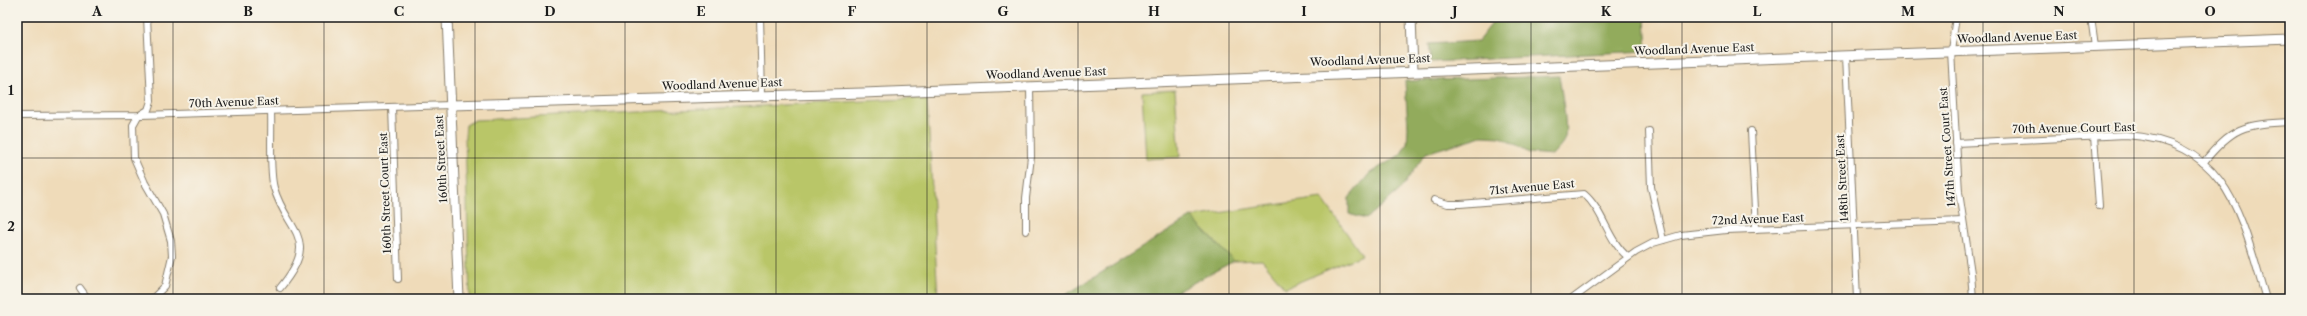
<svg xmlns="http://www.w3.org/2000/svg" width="2307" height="316" font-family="'Libre Caslon Text',serif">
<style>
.green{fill:#b9c668;stroke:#6a7142}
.forest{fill:#92ab5c;stroke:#57643c}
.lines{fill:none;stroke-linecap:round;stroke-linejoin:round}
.street-casing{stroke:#867c6a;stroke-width:8}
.secondary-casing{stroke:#867c6a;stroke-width:11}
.street{stroke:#fff;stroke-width:6}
.secondary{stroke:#fff;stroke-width:9}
.grid{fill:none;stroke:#1c1c1c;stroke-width:1;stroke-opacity:0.55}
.labels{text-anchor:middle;stroke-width:4;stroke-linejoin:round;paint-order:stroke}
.street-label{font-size:11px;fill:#1c1c1c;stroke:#f7f3e8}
.neatline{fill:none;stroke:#1c1c1c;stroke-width:1.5}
.grid-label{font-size:13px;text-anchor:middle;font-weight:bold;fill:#1c1c1c}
</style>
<rect width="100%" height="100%" fill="#f7f3e8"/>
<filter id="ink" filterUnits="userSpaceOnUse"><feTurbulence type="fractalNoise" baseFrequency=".025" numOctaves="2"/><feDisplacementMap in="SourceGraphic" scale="8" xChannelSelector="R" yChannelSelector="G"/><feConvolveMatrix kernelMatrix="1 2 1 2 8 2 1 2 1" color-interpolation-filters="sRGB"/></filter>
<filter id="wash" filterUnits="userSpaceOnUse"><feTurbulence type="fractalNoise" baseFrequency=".012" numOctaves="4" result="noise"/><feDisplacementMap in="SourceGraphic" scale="16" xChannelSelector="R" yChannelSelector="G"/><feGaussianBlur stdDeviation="0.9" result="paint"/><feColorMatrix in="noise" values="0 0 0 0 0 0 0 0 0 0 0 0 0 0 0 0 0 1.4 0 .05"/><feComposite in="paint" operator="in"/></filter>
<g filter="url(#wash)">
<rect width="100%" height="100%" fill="#efdbb9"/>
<!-- green -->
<g class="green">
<polygon points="1175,90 1180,157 1146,159 1142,92"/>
<polygon points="927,98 938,299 470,299 465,136 466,125 475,120"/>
<polygon points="1322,198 1362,255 1285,288 1262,260 1234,261 1191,217"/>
</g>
<!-- forest -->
<g class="forest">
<polygon points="1497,17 1645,17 1647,51 1431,62 1429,44 1478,41"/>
<path d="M1559,76C1561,89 1569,131 1564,140C1562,145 1556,150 1552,155L1529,153L1501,137L1482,136L1426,153L1399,191L1366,219L1349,214V198L1370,173L1400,155L1407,144L1408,127L1405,81Z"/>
<polygon points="1191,217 1234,261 1163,299 1059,299"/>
</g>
</g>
<g filter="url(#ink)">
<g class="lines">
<defs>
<g id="street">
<polyline points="147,17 151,101 148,110 138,116 133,125 134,158 145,183 163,214 171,241 172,256 165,286 152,299"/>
<polyline points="760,17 762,94"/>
<polyline points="1956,17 1951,51 1959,192 1971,273 1973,299"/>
<polyline points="2091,17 2095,46"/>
<polyline points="1846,56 1857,299"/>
<polyline points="392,107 398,279"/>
<path d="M271,111C272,131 269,171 274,188C287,233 322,237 280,288"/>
<polyline points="17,116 141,115 451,105"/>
<polyline points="1649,131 1651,187 1663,240"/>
<polyline points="1751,131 1756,229"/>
<polyline points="2094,136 2099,206"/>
<path d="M1956,143L2126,135C2230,142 2241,217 2266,299"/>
<path d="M2203,163C2232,127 2244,124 2290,122"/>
<path d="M1434,200L1448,204H1460L1584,194C1604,211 1607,240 1628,257"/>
<polyline points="1026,231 1026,198 1031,157 1030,86"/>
<polyline points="80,288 88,299"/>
<polyline points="1572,299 1636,252 1653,243 1681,235 1726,230 1963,221"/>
</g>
<g id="secondary">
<polyline points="447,17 459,299"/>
<polyline points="1411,17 1413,70"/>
<polyline points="451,105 863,93 2290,39"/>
</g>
</defs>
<!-- street casing -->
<use href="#street" class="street-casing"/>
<!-- secondary casing -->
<use href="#secondary" class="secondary-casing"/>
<!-- street -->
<use href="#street" class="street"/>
<!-- secondary -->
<use href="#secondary" class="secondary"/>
</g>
</g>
<!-- grid -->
<path class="grid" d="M173,17V299M324,17V299M475,17V299M625,17V299M776,17V299M927,17V299M1078,17V299M1229,17V299M1380,17V299M1531,17V299M1682,17V299M1832,17V299M1983,17V299M2134,17V299M17,158H2290"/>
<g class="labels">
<!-- street labels -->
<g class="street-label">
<text transform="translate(2017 37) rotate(-2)" y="4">Woodland Avenue East</text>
<text transform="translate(1694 49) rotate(-2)" y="4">Woodland Avenue East</text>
<text transform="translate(1370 60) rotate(-2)" y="4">Woodland Avenue East</text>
<text transform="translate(1046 73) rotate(-2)" y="4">Woodland Avenue East</text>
<text transform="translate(722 84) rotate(-2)" y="4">Woodland Avenue East</text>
<text transform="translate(234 102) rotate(-2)" y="4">70th Avenue East</text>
<text transform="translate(2074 128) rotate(-1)" y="4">70th Avenue Court East</text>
<text transform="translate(1947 147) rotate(-94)" y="4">147th Street Court East</text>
<text transform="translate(441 159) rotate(-93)" y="4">160th Street East</text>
<text transform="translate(1842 178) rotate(-93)" y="4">148th Street East</text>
<text transform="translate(1532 187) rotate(-5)" y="4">71st Avenue East</text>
<text transform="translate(385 193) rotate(-92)" y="4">160th Street Court East</text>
<text transform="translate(1758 219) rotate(-2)" y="4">72nd Avenue East</text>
</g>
</g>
<!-- margin -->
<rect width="2307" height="316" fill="none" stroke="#f7f3e8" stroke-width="44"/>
<rect x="22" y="22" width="2263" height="272" class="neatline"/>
<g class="grid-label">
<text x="97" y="16">A</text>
<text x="248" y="16">B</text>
<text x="399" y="16">C</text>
<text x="550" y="16">D</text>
<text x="701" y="16">E</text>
<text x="852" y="16">F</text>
<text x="1003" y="16">G</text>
<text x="1154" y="16">H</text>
<text x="1304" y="16">I</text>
<text x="1455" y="16">J</text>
<text x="1606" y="16">K</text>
<text x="1757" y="16">L</text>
<text x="1908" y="16">M</text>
<text x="2059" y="16">N</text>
<text x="2210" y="16">O</text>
<text x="11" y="95">1</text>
<text x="11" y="231">2</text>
</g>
</svg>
